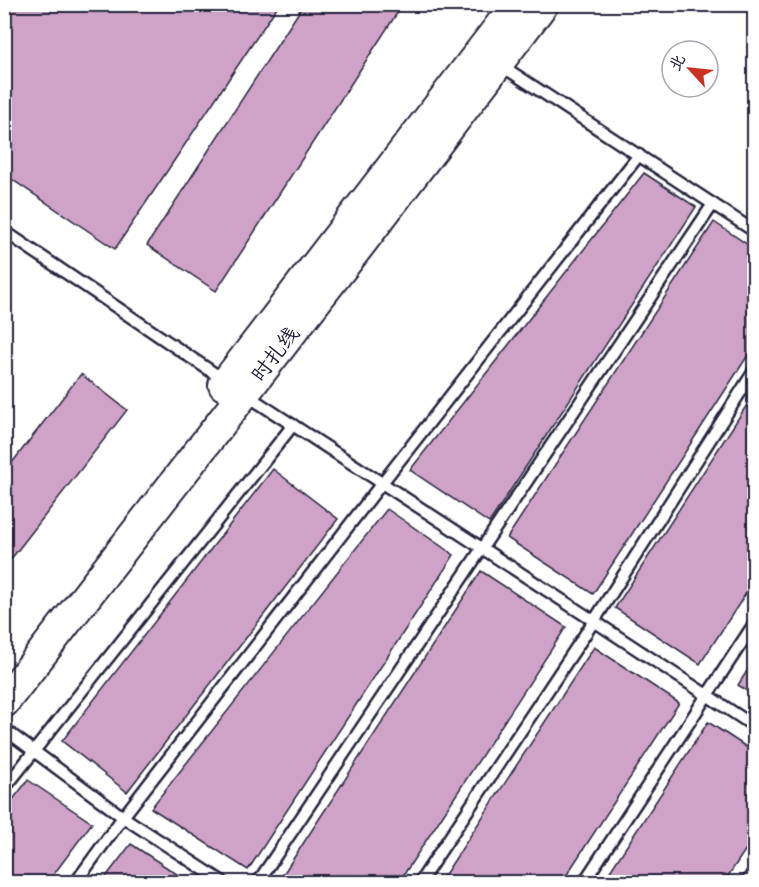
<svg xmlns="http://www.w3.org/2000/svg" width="759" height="887" font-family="Itim,'LXGW WenKai TC',sans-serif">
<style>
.building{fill:#cfa3c7;stroke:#22223b;stroke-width:1.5}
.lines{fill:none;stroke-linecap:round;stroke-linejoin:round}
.lane-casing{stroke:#22223b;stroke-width:15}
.secondary-casing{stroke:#22223b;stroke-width:34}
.lane{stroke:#fff;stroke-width:10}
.secondary{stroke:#fff;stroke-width:30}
.labels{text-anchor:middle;stroke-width:5;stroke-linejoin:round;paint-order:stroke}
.street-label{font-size:21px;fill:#22223b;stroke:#fff}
</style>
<rect width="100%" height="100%" fill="#fff"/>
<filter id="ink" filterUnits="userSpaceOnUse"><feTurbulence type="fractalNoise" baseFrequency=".0167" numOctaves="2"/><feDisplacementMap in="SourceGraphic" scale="12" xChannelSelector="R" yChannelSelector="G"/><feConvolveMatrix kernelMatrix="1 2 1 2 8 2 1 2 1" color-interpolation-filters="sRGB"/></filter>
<g filter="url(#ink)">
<!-- building -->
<g class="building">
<polygon points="4,4 279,4 115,249 4,174"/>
<polygon points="304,4 403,4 216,291 147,245"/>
<polygon points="644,173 696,207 489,523 410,470"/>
<polygon points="714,222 754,249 754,346 593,594 507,538"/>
<polygon points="81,374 127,410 4,568 4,473"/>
<polygon points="754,394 754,581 700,664 615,608"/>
<polygon points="273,469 338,519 127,792 62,741"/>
<polygon points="387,509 454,555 248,870 151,808"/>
<polygon points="481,571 566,627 399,882 278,882"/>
<polygon points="594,647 679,703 562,882 440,882"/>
<polygon points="754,660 754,696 738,685"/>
<polygon points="708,722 754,752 754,837 724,882 603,882"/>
<polygon points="28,780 92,823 48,882 4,882 4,811"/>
<polygon points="131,844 189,882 102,882"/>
</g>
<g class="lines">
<defs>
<g id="lane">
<polyline points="499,64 754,231"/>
<polyline points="4,231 224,380"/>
<polyline points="245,394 594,621 754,726"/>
<polyline points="4,729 123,817 223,882"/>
<polyline points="4,789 293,425"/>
<polyline points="76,882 123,817 382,483 639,155"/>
<polyline points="258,882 713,204"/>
<polyline points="420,882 594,621 754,371"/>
<polyline points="584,882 754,624"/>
<polyline points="747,882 754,871"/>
</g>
<g id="secondary">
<polyline points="224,385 517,4"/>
<polyline points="4,702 361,243 543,4"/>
</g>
</defs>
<!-- lane casing -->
<use href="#lane" class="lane-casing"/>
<!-- secondary casing -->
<use href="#secondary" class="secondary-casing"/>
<!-- lane -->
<use href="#lane" class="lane"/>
<!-- secondary -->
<use href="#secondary" class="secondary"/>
</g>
</g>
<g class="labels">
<!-- street labels -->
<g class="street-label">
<text transform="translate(275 354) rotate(-52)" y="7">时扎线</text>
</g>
</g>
<!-- margin -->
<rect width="759" height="887" fill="none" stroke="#fff" stroke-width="24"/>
<rect x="12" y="12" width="735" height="863" fill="none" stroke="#22223b" stroke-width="2" filter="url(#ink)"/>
<!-- north arrow -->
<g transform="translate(690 69) rotate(297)"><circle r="28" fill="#ffffff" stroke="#a7a7b1" stroke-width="1.5"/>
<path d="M0-4.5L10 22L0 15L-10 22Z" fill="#c8321e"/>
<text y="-9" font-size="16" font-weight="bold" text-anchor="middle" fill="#22223b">北</text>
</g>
</svg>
